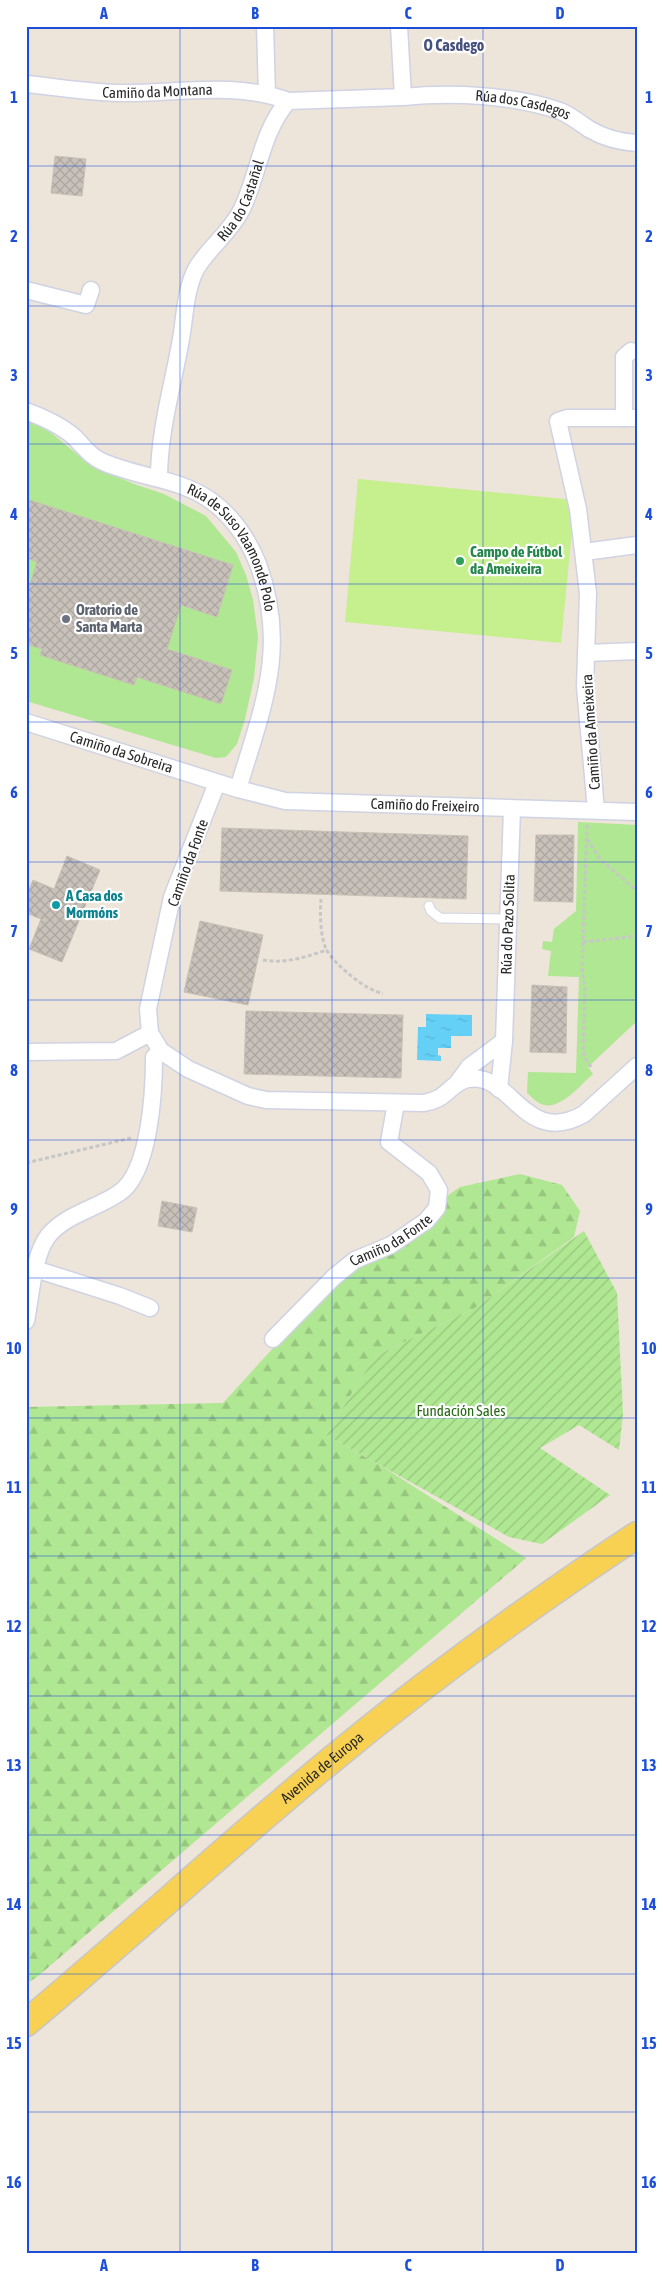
<svg xmlns="http://www.w3.org/2000/svg" width="663" height="2279" font-family="'Asap Condensed',sans-serif">
<style>
.forest{fill:url(#forest-firs)}
.park{fill:#b0e792}
.garden{fill:url(#garden-furrows)}
.pitch{fill:#c6ef8d}
.water{fill:url(#water-ripples)}
.building{fill:url(#building-cross-hatch);stroke:#c8c0b4}
.lines{fill:none;stroke-linecap:round;stroke-linejoin:round}
.service-casing{stroke:#cfd3e3;stroke-width:11}
.minor-casing{stroke:#cfd3e3;stroke-width:19}
.primary-casing{stroke:#c7c7c7;stroke-width:29}
.path{stroke:#c7c7c7;stroke-width:3;stroke-dasharray:4 2.5;stroke-linecap:butt}
.service{stroke:#fff;stroke-width:9}
.minor{stroke:#fff;stroke-width:16}
.primary{stroke:#f9d152;stroke-width:26}
.grid{fill:none;stroke:#1d4ed8;stroke-width:1;stroke-opacity:0.55}
.leisure-dot{fill:#2e9e5b;stroke:#fff;stroke-width:2}
.worship-dot{fill:#6b7280;stroke:#fff;stroke-width:2}
.culture-dot{fill:#0f9aa8;stroke:#fff;stroke-width:2}
.labels{text-anchor:middle;stroke-width:4.5;stroke-linejoin:round;paint-order:stroke}
.street-label{font-size:15px;fill:#292929;stroke:#fff}
.leisure-label{font-size:15px;font-weight:bold;fill:#27864d;stroke:#fff;text-anchor:start}
.worship-label{font-size:15px;font-weight:bold;fill:#5b616d;stroke:#fff;text-anchor:start}
.culture-label{font-size:15px;font-weight:bold;fill:#0d838f;stroke:#fff;text-anchor:start}
.park-label{font-size:15px;fill:#276a15;stroke:#fff}
.neighbourhood-label{font-size:16px;font-weight:bold;fill:#47517d;stroke:#fff}
.neatline{fill:none;stroke:#1d4ed8;stroke-width:2}
.grid-label{font-size:16px;text-anchor:middle;font-weight:bold;fill:#1d4ed8}
</style>
<defs>
<pattern id="forest-firs" width="22" height="20" patternUnits="userSpaceOnUse" patternTransform="scale(1.25)"><rect width="22" height="20" fill="#b0e792"/><path d="M5 1l3.5 6h-7zM16 11l3.5 6h-7z" fill="#97c67e"/></pattern>
<pattern id="garden-furrows" width="10" height="10" patternUnits="userSpaceOnUse" patternTransform="scale(1.25)"><rect width="10" height="10" fill="#b0e792"/><path d="M-1 1l2-2M0 10L10 0M9 11l2-2" fill="none" stroke="#97c67e"/></pattern>
<pattern id="water-ripples" width="26" height="14" patternUnits="userSpaceOnUse" patternTransform="scale(1.25)"><rect width="26" height="14" fill="#65d0f6"/><path d="M2 4q2-2 4 0t4 0M15 11q2-2 4 0t4 0" fill="none" stroke="#58b3d3"/></pattern>
<pattern id="building-cross-hatch" width="8" height="8" patternUnits="userSpaceOnUse" patternTransform="scale(1.25)"><rect width="8" height="8" fill="#c8c1ba"/><path d="M0 0l8 8M0 8l8-8" fill="none" stroke="#aca6a0"/></pattern>
</defs>
<rect width="100%" height="100%" fill="#ede4da"/>
<!-- forest -->
<polygon class="forest" points="520,1174 562,1185 580,1211 574,1237 475,1308 375,1356 326,1435 383,1467 526,1558 37,1977 26,1984 26,1407 223,1403 350,1264 460,1187"/>
<!-- park -->
<g class="park">
<polygon points="26,419 50,432 93,467 137,485 164,494 206,516 236,552 246,575 253,600 258,637 254,678 245,719 237,744 226,757 216,758 26,701"/>
<path d="M578,822L637,825V1021L588,1067L593,1074C580,1085 558,1114 539,1103C535,1101 531,1096 527,1093L528,1072L576,1073L579,977L548,976L551,951L542,949L543,941L552,942L554,929L576,911Z"/>
</g>
<!-- garden -->
<polygon class="garden" points="584,1231 617,1293 623,1414 619,1450 579,1425 540,1448 610,1495 542,1544 509,1537 326,1435 375,1356 475,1308"/>
<!-- pitch -->
<polygon class="pitch" points="358,479 575,500 561,643 345,622"/>
<!-- water -->
<polygon class="water" points="426,1014 472,1015 472,1036 451,1036 451,1048 438,1048 438,1055 441,1056 441,1061 417,1060 418,1027 426,1027"/>
<!-- building -->
<g class="building">
<polygon points="55,156 86,159 82,196 51,193"/>
<polygon points="26,499 233,565 217,617 181,605 167,649 232,670 221,704 137,677 134,685 40,655 42,649 26,644 26,597 37,562 26,558"/>
<polygon points="222,828 468,836 466,899 220,891"/>
<polygon points="536,835 574,835 573,902 534,901"/>
<polygon points="67,856 100,870 62,962 29,949 41,919 26,913 26,897 33,880 54,889"/>
<polygon points="200,921 263,935 248,1005 184,992"/>
<polygon points="532,985 567,987 566,1053 530,1052"/>
<polygon points="246,1011 403,1015 401,1078 244,1074"/>
<polygon points="162,1201 197,1208 192,1232 158,1226"/>
</g>
<g class="lines">
<defs>
<polyline id="service" points="429,906 431,911 440,918 508,919"/>
<g id="minor">
<polyline points="265,26 267,94"/>
<path id="s1" d="M26,84C56,87 87,92 117,93C173,94 235,81 288,101"/>
<path id="s2" d="M403,97C452,92 513,95 560,111C570,115 580,123 589,129C604,138 620,142 637,143"/>
<polyline points="26,290 86,305 91,290"/>
<path id="s3" d="M26,411C42,417 60,425 73,436C83,445 88,455 101,461C133,476 170,477 202,495C228,510 247,536 258,564C289,648 262,709 238,789"/>
<polyline points="624,418 624,357 631,351"/>
<path id="s4" d="M159,478C159,431 173,385 181,339C185,316 185,291 196,269C209,247 230,233 242,209C259,173 261,133 288,101L403,97L399,26"/>
<polyline points="584,552 637,545"/>
<polyline points="587,653 637,651"/>
<path id="s5" d="M26,722L238,789L285,801L637,812"/>
<path d="M217,783L172,897L148,1009L150,1033L161,1051L188,1069L248,1096L266,1100L424,1103C429,1102 435,1100 439,1098C449,1092 456,1081 468,1079C512,1071 524,1148 584,1114L637,1066"/>
<polyline points="596,810 585,687 588,593 578,509 558,421 567,418 637,418"/>
<polyline points="26,1052 116,1051 150,1033"/>
<polyline points="458,1082 469,1067 504,1041"/>
<path id="s6" d="M499,1089L504,1041L512,809"/>
<polyline points="35,1269 120,1296 150,1308"/>
<path d="M26,1321C31,1296 33,1256 48,1236C66,1214 96,1209 119,1193C150,1173 154,1091 154,1057L161,1051"/>
<path id="s7" d="M273,1339L334,1277L355,1260L391,1245L426,1221L437,1208L439,1190L429,1173L389,1142L396,1103"/>
</g>
<g id="primary">
<path id="s8" d="M26,2023C129,1937 227,1846 330,1761C428,1680 531,1605 637,1535"/>
</g>
</defs>
<!-- service casing -->
<use href="#service" class="service-casing"/>
<!-- minor casing -->
<use href="#minor" class="minor-casing"/>
<!-- primary casing -->
<use href="#primary" class="primary-casing"/>
<!-- path -->
<g class="path">
<polyline points="587,825 582,971 585,989 583,1052 585,1058 591,1067"/>
<polyline points="587,839 600,859 637,891"/>
<path d="M321,899C320,913 320,935 326,949C333,963 367,992 383,993"/>
<polyline points="583,942 637,936"/>
<path d="M263,960C286,964 305,957 327,950"/>
<polyline points="26,1163 131,1138"/>
</g>
<!-- service -->
<use href="#service" class="service"/>
<!-- minor -->
<use href="#minor" class="minor"/>
<!-- primary -->
<use href="#primary" class="primary"/>
</g>
<!-- grid -->
<path class="grid" d="M180,26V2253M332,26V2253M483,26V2253M26,166H637M26,306H637M26,444H637M26,584H637M26,722H637M26,862H637M26,1000H637M26,1140H637M26,1278H637M26,1418H637M26,1556H637M26,1696H637M26,1835H637M26,1974H637M26,2112H637"/>
<!-- markers -->
<circle class="leisure-dot" cx="460" cy="561" r="5"/>
<circle class="worship-dot" cx="66" cy="619" r="5"/>
<circle class="culture-dot" cx="56" cy="905" r="5"/>
<g class="labels">
<!-- street labels -->
<g class="street-label">
<text dy="5" stroke="none"><textPath href="#s1" startOffset="132">Camiño da Montana</textPath></text>
<text dy="5" stroke="none"><textPath href="#s2" startOffset="121">Rúa dos Casdegos</textPath></text>
<text dy="5" stroke="none"><textPath href="#s4" startOffset="296">Rúa do Castañal</textPath></text>
<text dy="5" stroke="none"><textPath href="#s3" startOffset="260">Rúa de Suso Vaamonde Polo</textPath></text>
<text transform="translate(591 732) rotate(-94)" y="5">Camiño da Ameixeira</text>
<text dy="5" stroke="none"><textPath href="#s5" startOffset="100">Camiño da Sobreira</textPath></text>
<text dy="5" stroke="none"><textPath href="#s5" startOffset="411">Camiño do Freixeiro</textPath></text>
<text transform="translate(188 863) rotate(-70)" y="5">Camiño da Fonte</text>
<text dy="5" stroke="none"><textPath href="#s6" startOffset="165">Rúa do Pazo Solita</textPath></text>
<text dy="5" stroke="none"><textPath href="#s7" startOffset="155">Camiño da Fonte</textPath></text>
<text dy="5" stroke="none"><textPath href="#s8" startOffset="391">Avenida de Europa</textPath></text>
</g>
<!-- leisure labels -->
<g class="leisure-label">
<text x="470" y="557">Campo de Fútbol<tspan x="470" dy="17">da Ameixeira</tspan></text>
</g>
<!-- worship labels -->
<g class="worship-label">
<text x="76" y="615">Oratorio de<tspan x="76" dy="17">Santa Marta</tspan></text>
</g>
<!-- culture labels -->
<g class="culture-label">
<text x="66" y="901">A Casa dos<tspan x="66" dy="17">Mormóns</tspan></text>
</g>
<!-- park labels -->
<g class="park-label">
<text x="461" y="1416">Fundación Sales</text>
</g>
<!-- neighbourhood labels -->
<g class="neighbourhood-label">
<text x="454" y="51">O Casdego</text>
</g>
</g>
<!-- border -->
<rect width="663" height="2279" fill="none" stroke="#ffffff" stroke-width="55"/>
<rect x="28" y="28" width="608" height="2224" class="neatline"/>
<g class="grid-label">
<text x="104" y="19">A</text>
<text x="255" y="19">B</text>
<text x="408" y="19">C</text>
<text x="560" y="19">D</text>
<text x="14" y="103">1</text>
<text x="649" y="103">1</text>
<text x="14" y="242">2</text>
<text x="649" y="242">2</text>
<text x="14" y="381">3</text>
<text x="649" y="381">3</text>
<text x="14" y="520">4</text>
<text x="649" y="520">4</text>
<text x="14" y="659">5</text>
<text x="649" y="659">5</text>
<text x="14" y="798">6</text>
<text x="649" y="798">6</text>
<text x="14" y="937">7</text>
<text x="649" y="937">7</text>
<text x="14" y="1076">8</text>
<text x="649" y="1076">8</text>
<text x="14" y="1215">9</text>
<text x="649" y="1215">9</text>
<text x="14" y="1354">10</text>
<text x="649" y="1354">10</text>
<text x="14" y="1493">11</text>
<text x="649" y="1493">11</text>
<text x="14" y="1632">12</text>
<text x="649" y="1632">12</text>
<text x="14" y="1771">13</text>
<text x="649" y="1771">13</text>
<text x="14" y="1910">14</text>
<text x="649" y="1910">14</text>
<text x="14" y="2049">15</text>
<text x="649" y="2049">15</text>
<text x="14" y="2188">16</text>
<text x="649" y="2188">16</text>
<text x="104" y="2271">A</text>
<text x="255" y="2271">B</text>
<text x="408" y="2271">C</text>
<text x="560" y="2271">D</text>
</g>
</svg>
